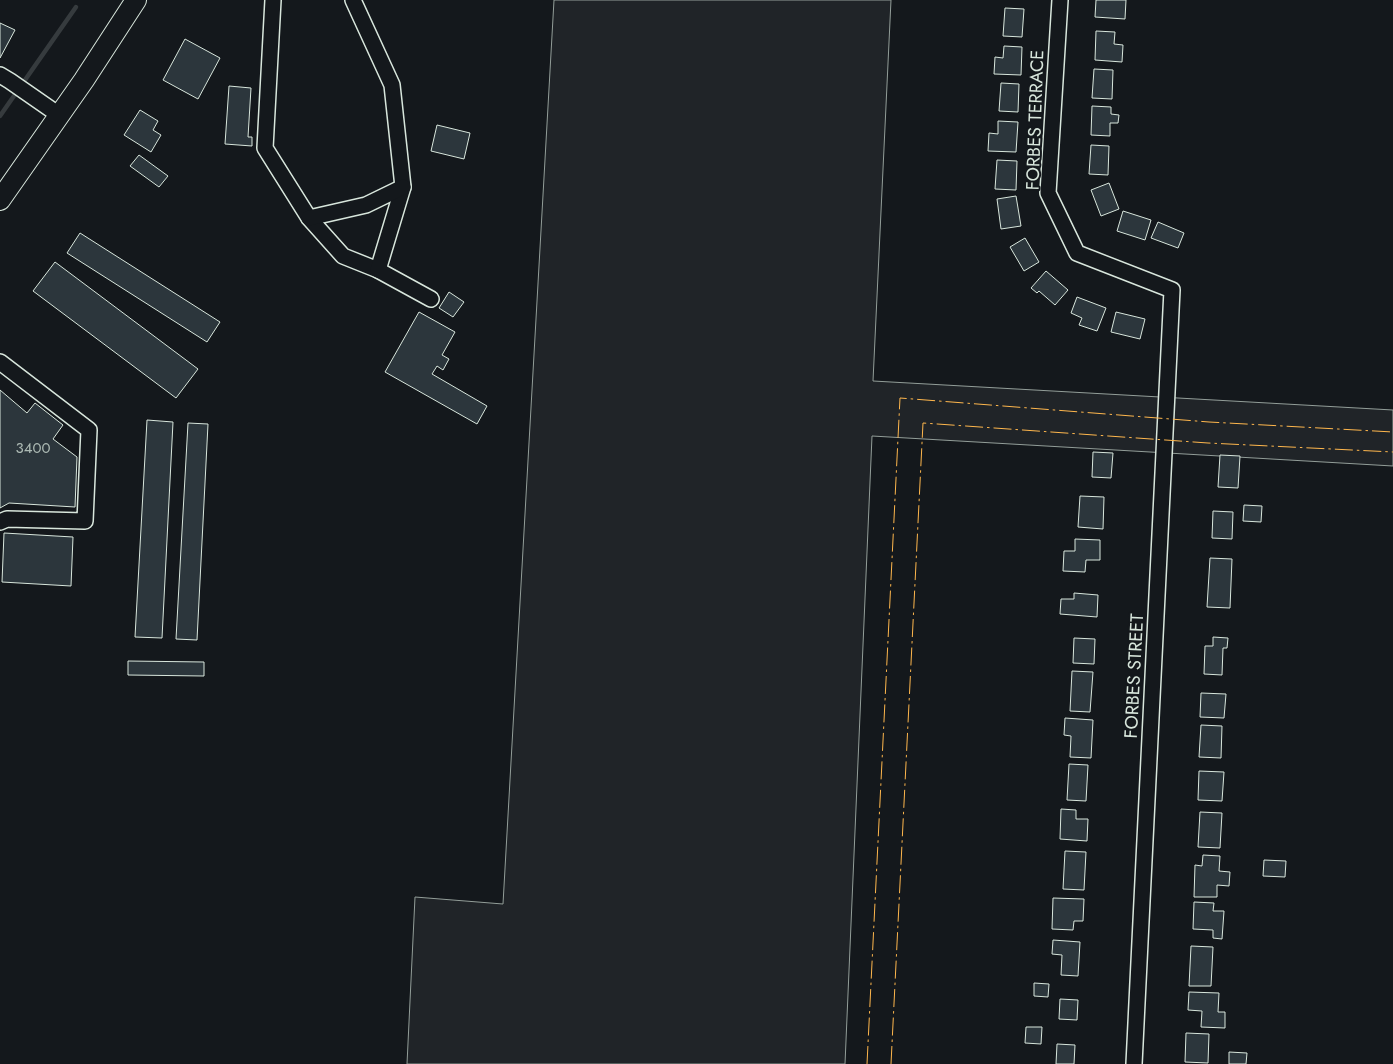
<svg xmlns="http://www.w3.org/2000/svg" width="1393" height="1064" font-family="Jost,sans-serif">
<style>
.green{fill:#202428;stroke:#939e99}
.lines{fill:none;stroke-linecap:round;stroke-linejoin:round}
.stream{stroke:#363b3e;stroke-width:4.5}
.building{fill:#2c363c;stroke:#d8e6dc}
.minor-casing{stroke:#d8e6dc;stroke-width:18}
.major-casing{stroke:#d8e6dc;stroke-width:22}
.minor{stroke:#14181c;stroke-width:15}
.major{stroke:#14181c;stroke-width:20}
.power{stroke:#ffb74d;stroke-width:1;stroke-dasharray:18 4 2.5 4;stroke-linecap:butt}
.labels{text-anchor:middle;stroke-width:4;stroke-linejoin:round;paint-order:stroke}
.number-label{font-size:15px;fill:#adbab4}
.street-label{font-size:18px;fill:#d8e6dc;stroke:#14181c}
</style>
<rect width="100%" height="100%" fill="#14181c"/>
<!-- green -->
<polygon class="green" points="554,0 891,0 873,381 1393,410 1393,466 872,436 845,1064 407,1064 415,897 503,904"/>
<g class="lines">
<!-- stream -->
<g class="stream">
<polyline points="25,80 76,7"/>
<polyline points="0,116 16,93"/>
</g>
</g>
<!-- building -->
<g class="building">
<polygon points="1096,0 1126,0 1125,19 1095,17"/>
<polygon points="1005,8 1024,9 1022,37 1003,36"/>
<polygon points="0,23 15,30 0,58"/>
<polygon points="1096,31 1115,32 1114,44 1123,45 1122,62 1095,60"/>
<polygon points="185,39 220,58 198,99 163,80"/>
<polygon points="1004,46 1022,47 1021,75 994,74 995,57 1003,58"/>
<polygon points="1094,69 1113,70 1112,99 1092,98"/>
<polygon points="1001,83 1019,84 1018,112 999,111"/>
<polygon points="229,86 251,88 248,137 252,137 252,146 225,144"/>
<polygon points="1092,106 1111,107 1111,114 1119,115 1118,123 1110,123 1110,136 1091,135"/>
<polygon points="140,110 158,121 153,130 161,135 151,152 124,135"/>
<polygon points="998,121 1018,122 1016,152 988,151 989,133 998,134"/>
<polygon points="437,125 470,133 464,159 431,151"/>
<polygon points="1091,145 1109,146 1108,175 1089,174"/>
<polygon points="139,155 168,176 159,187 130,166"/>
<polygon points="997,160 1017,161 1016,190 995,189"/>
<polygon points="1109,183 1119,209 1101,216 1091,190"/>
<polygon points="1016,196 1021,226 1001,229 997,199"/>
<polygon points="1123,211 1151,220 1145,240 1117,231"/>
<polygon points="1158,222 1184,233 1178,248 1151,238"/>
<polygon points="80,233 220,322 207,342 67,253"/>
<polygon points="1025,238 1039,262 1024,271 1010,247"/>
<polygon points="55,262 198,369 176,398 33,291"/>
<polygon points="1046,271 1068,290 1055,305 1039,291 1037,293 1031,288"/>
<polygon points="449,292 464,302 453,317 439,308"/>
<polygon points="1077,297 1106,308 1097,331 1079,325 1082,318 1071,313"/>
<polygon points="419,312 455,332 442,355 449,359 443,370 437,366 432,374 487,406 477,424 385,372"/>
<polygon points="1116,312 1145,319 1140,339 1111,332"/>
<polygon points="0,390 27,413 35,403 63,425 53,439 77,457 75,507 9,503 0,508"/>
<polygon points="147,420 173,422 162,638 135,637"/>
<polygon points="188,423 208,424 197,640 176,639"/>
<polygon points="1093,452 1113,453 1111,478 1092,477"/>
<polygon points="1220,455 1240,456 1238,488 1218,487"/>
<polygon points="1080,496 1104,497 1103,529 1078,527"/>
<polygon points="1244,505 1262,506 1261,522 1243,521"/>
<polygon points="1213,511 1233,512 1232,539 1212,538"/>
<polygon points="4,533 73,537 71,586 2,582"/>
<polygon points="1075,539 1100,540 1100,560 1086,560 1085,572 1063,571 1064,551 1075,551"/>
<polygon points="1210,558 1232,559 1230,608 1207,607"/>
<polygon points="1074,593 1098,595 1097,617 1060,614 1061,599 1074,599"/>
<polygon points="1213,637 1228,638 1227,648 1223,648 1222,675 1204,674 1205,646 1213,646"/>
<polygon points="1074,638 1095,639 1094,664 1073,663"/>
<polygon points="128,661 204,662 204,676 128,675"/>
<polygon points="1072,671 1093,672 1090,712 1070,711"/>
<polygon points="1201,693 1226,694 1224,718 1200,717"/>
<polygon points="1065,718 1093,720 1091,758 1070,757 1071,736 1064,735"/>
<polygon points="1201,725 1222,726 1221,758 1199,757"/>
<polygon points="1069,764 1088,765 1086,801 1067,800"/>
<polygon points="1199,771 1224,772 1222,801 1198,800"/>
<polygon points="1061,809 1076,810 1076,819 1088,819 1087,841 1060,839"/>
<polygon points="1200,812 1222,813 1220,848 1198,847"/>
<polygon points="1065,851 1086,852 1084,890 1063,889"/>
<polygon points="1203,855 1220,856 1219,871 1230,872 1229,886 1217,885 1217,897 1194,897 1195,865 1202,866"/>
<polygon points="1264,860 1286,861 1285,877 1263,876"/>
<polygon points="1053,898 1084,899 1083,921 1074,921 1073,930 1052,929"/>
<polygon points="1194,902 1214,903 1213,911 1224,911 1222,939 1213,938 1213,930 1193,929"/>
<polygon points="1053,940 1080,942 1078,976 1061,975 1062,955 1052,954"/>
<polygon points="1191,946 1213,947 1211,986 1189,986"/>
<polygon points="1034,983 1049,984 1048,997 1034,996"/>
<polygon points="1189,992 1219,993 1218,1012 1225,1012 1225,1028 1201,1027 1202,1011 1188,1010"/>
<polygon points="1060,999 1078,1000 1077,1020 1059,1019"/>
<polygon points="1026,1027 1042,1027 1041,1044 1025,1043"/>
<polygon points="1186,1033 1209,1034 1208,1063 1185,1062"/>
<polygon points="1057,1044 1075,1045 1074,1064 1056,1064"/>
<polygon points="1229,1052 1247,1053 1246,1064 1229,1064"/>
</g>
<g class="lines">
<defs>
<g id="minor">
<polyline points="273,0 265,148 309,218 343,256 378,270"/>
<polyline points="353,0 392,85 403,187 378,270 431,299"/>
<polyline points="1060,0 1048,193 1077,253 1172,290 1134,1064"/>
<polyline points="0,75 10,81 59,115"/>
<polyline points="309,218 366,205 403,187"/>
<polyline points="0,362 89,430 85,521 7,519 0,522"/>
</g>
<polyline id="major" points="0,200 84,80 136,0"/>
</defs>
<!-- minor casing -->
<use href="#minor" class="minor-casing"/>
<!-- major casing -->
<use href="#major" class="major-casing"/>
<!-- minor -->
<use href="#minor" class="minor"/>
<!-- major -->
<use href="#major" class="major"/>
<!-- power -->
<g class="power">
<polyline points="867,1064 900,398 1209,422 1393,432"/>
<polyline points="891,1064 923,423 1208,443 1393,452"/>
</g>
</g>
<g class="labels">
<!-- number labels -->
<g class="number-label">
<text x="33" y="453">3400</text>
</g>
<!-- street labels -->
<g class="street-label">
<text transform="translate(1035 120) rotate(-88)" y="6">FORBES TERRACE</text>
<text transform="translate(1134 676) rotate(-87)" y="6">FORBES STREET</text>
</g>
</g>
</svg>
